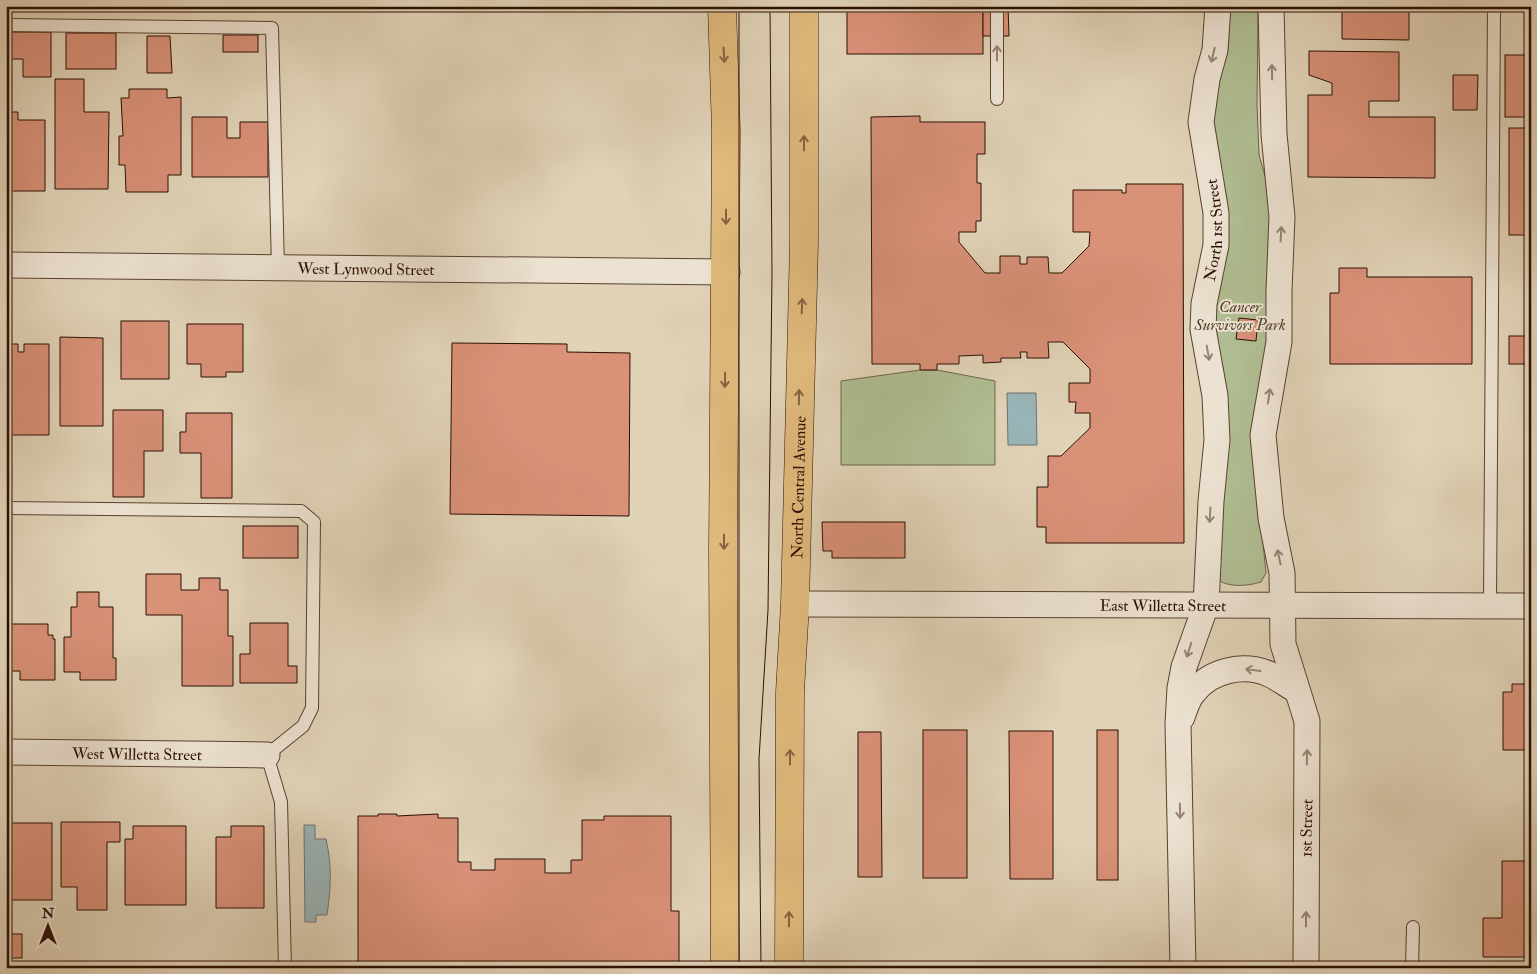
<svg xmlns="http://www.w3.org/2000/svg" width="1537" height="974" font-family="'IM FELL Double Pica',serif">
<style>
.green{fill:#b0bd92;stroke:#6e664a}
.water{fill:#99b5b9;stroke:#6d7370}
.building{fill:#d99178;stroke:#2c0f03}
.lines{fill:none;stroke-linecap:round;stroke-linejoin:round}
.lane-casing{stroke:#594030;stroke-width:14}
.street-casing{stroke:#594030;stroke-width:27}
.primary-casing{stroke:#2c0f03;stroke-width:29}
.lane{stroke:#ece2d1;stroke-width:12}
.street{stroke:#ece2d1;stroke-width:25}
.primary{stroke:#e0ba7c;stroke-width:28}
.tram{stroke:#2c0f03;stroke-width:1}
.oneway{stroke:#968374}
.oneway2{stroke:#866440}
.labels{text-anchor:middle;stroke-width:4;stroke-linejoin:round;paint-order:stroke}
.street-label{font-size:16px;fill:#2c0f03;stroke:#ece2d1}
.park-label{font-size:16px;font-style:italic;fill:#54432e;stroke:#ece2d1}
</style>
<rect width="100%" height="100%" fill="#e1d3b8"/>
<filter id="stains"><feTurbulence type="fractalNoise" baseFrequency=".004" numOctaves="4"/><feColorMatrix values="0 0 0 0 .2 0 0 0 0 .09 0 0 0 0 .02 0 0 0 .5 -.17"/></filter>
<radialGradient id="worn" r=".72"><stop offset=".6" stop-color="#630" stop-opacity="0"/><stop offset="1" stop-color="#630" stop-opacity=".3"/></radialGradient>
<!-- green -->
<g class="green">
<path d="M1224,6H1258L1257,105L1259,155L1272,200L1270,294L1257,484L1266,573L1261,582C1248,586 1228,588 1217,579L1210,132Z"/>
<polygon points="920,370 937,370 995,381 995,465 841,465 841,381"/>
</g>
<!-- water -->
<g class="water">
<polygon points="1007,393 1036,393 1037,445 1008,445"/>
<path d="M304,825H315V839H326C332,865 331,889 327,915H316V922H305Z"/>
</g>
<!-- building -->
<g class="building">
<rect x="847" y="6" width="136" height="48"/>
<polygon points="1008,6 1009,36 983,36 983,7"/>
<polygon points="1342,6 1409,6 1409,40 1342,39"/>
<polygon points="6,32 51,32 51,77 23,77 23,59 6,59"/>
<rect x="66" y="33" width="50" height="36"/>
<rect x="223" y="35" width="35" height="17"/>
<polygon points="147,36 170,36 172,73 147,73"/>
<polygon points="1309,51 1399,52 1399,101 1369,101 1369,117 1435,117 1435,178 1308,177 1308,95 1332,95 1332,83 1309,75"/>
<rect x="1505" y="55" width="26" height="62"/>
<polygon points="1453,75 1478,75 1477,110 1453,110"/>
<polygon points="55,79 84,79 84,112 109,112 108,189 55,189"/>
<polygon points="129,89 167,89 167,98 181,97 181,175 168,175 168,192 126,192 125,165 119,165 119,136 123,136 121,98 129,98"/>
<polygon points="6,112 18,112 18,120 45,120 45,191 6,191"/>
<polygon points="920,116 920,122 985,122 985,154 977,154 977,183 981,183 981,221 976,221 976,232 959,232 959,242 985,273 1000,273 1000,256 1020,256 1020,264 1027,264 1027,257 1048,257 1049,273 1062,273 1089,246 1090,232 1073,232 1073,190 1122,190 1122,193 1126,193 1126,184 1183,184 1184,543 1046,543 1046,527 1037,527 1037,487 1048,487 1048,456 1061,456 1090,428 1090,413 1075,413 1076,402 1069,402 1069,383 1090,383 1090,369 1063,342 1048,342 1049,358 1027,358 1027,352 1020,352 1021,358 1001,358 1001,362 983,363 983,355 959,356 959,364 937,364 937,370 920,370 920,364 872,364 871,117"/>
<polygon points="192,117 227,117 227,138 240,138 240,122 268,122 268,177 192,177"/>
<rect x="1509" y="128" width="22" height="107"/>
<polygon points="1339,268 1367,268 1367,277 1472,277 1472,364 1330,364 1330,293 1339,293"/>
<polygon points="1239,318 1258,320 1256,341 1236,339"/>
<rect x="121" y="321" width="48" height="58"/>
<polygon points="187,324 243,324 243,372 226,372 226,377 201,377 201,364 187,364"/>
<rect x="1509" y="336" width="22" height="28"/>
<polygon points="60,337 103,338 103,426 60,426"/>
<polygon points="452,343 567,344 567,352 630,353 629,516 450,514"/>
<polygon points="6,344 18,344 18,352 24,352 24,344 49,344 49,435 6,435"/>
<polygon points="113,410 163,410 163,451 144,451 144,497 113,497"/>
<polygon points="186,413 232,413 232,498 201,498 201,453 180,453 180,432 186,432"/>
<polygon points="6,470 12,470 11,492 6,492"/>
<polygon points="822,522 905,522 905,558 832,558 832,551 823,551"/>
<rect x="243" y="526" width="55" height="32"/>
<polygon points="146,574 181,574 181,590 199,590 199,578 220,578 220,590 228,590 228,636 233,636 233,686 182,686 182,615 146,615"/>
<polygon points="77,592 99,592 99,607 113,607 113,658 116,658 116,680 80,680 80,672 64,672 64,637 71,637 71,607 77,607"/>
<polygon points="250,623 288,623 288,666 297,666 297,683 240,683 240,654 250,654"/>
<polygon points="7,624 48,624 48,635 53,635 53,639 55,639 55,680 20,680 20,671 7,671"/>
<polygon points="1528,662 1531,662 1531,750 1503,750 1503,692 1512,692 1512,684 1528,684"/>
<rect x="923" y="730" width="44" height="148"/>
<rect x="1097" y="730" width="21" height="150"/>
<polygon points="1009,731 1053,731 1053,879 1010,879"/>
<polygon points="858,732 881,732 882,877 858,877"/>
<polygon points="378,814 397,814 397,816 438,814 438,818 458,818 458,862 471,862 471,870 495,870 495,859 545,859 545,873 571,873 571,860 582,860 582,820 604,820 604,816 671,816 671,911 679,911 679,968 358,968 358,816 378,816"/>
<polygon points="61,822 120,822 120,842 107,842 107,910 77,910 77,887 61,887"/>
<rect x="7" y="823" width="45" height="77"/>
<polygon points="133,826 186,826 186,905 125,905 125,839 133,839"/>
<polygon points="231,826 264,826 264,908 216,908 216,837 231,837"/>
<polygon points="1502,861 1531,861 1531,957 1483,957 1483,918 1502,918"/>
<rect x="6" y="934" width="16" height="24"/>
</g>
<g class="lines">
<defs>
<g id="lane">
<polyline points="997,6 997,99"/>
<polyline points="6,25 272,28 278,268"/>
<polyline points="6,508 301,511 314,522 312,708 303,726 267,755 281,802 285,968"/>
<polyline points="1490,605 1494,6"/>
<polyline points="1412,968 1413,927"/>
</g>
<g id="street">
<polyline points="1271,6 1274,134 1282,217 1279,291 1279,342 1263,435 1271,518 1282,573 1283,644 1307,721 1306,968"/>
<path id="s1" d="M6,265L727,272"/>
<path id="s2" d="M795,604L1531,606"/>
<path d="M1182,717C1185,709 1188,698 1194,692C1211,670 1244,663 1269,674C1278,678 1287,685 1296,690"/>
<path id="s3" d="M6,752L267,755"/>
<path id="s4" d="M1183,968L1178,724L1180,688L1184,667L1206,605L1211,501L1217,440L1215,396L1203,329L1204,304L1216,245V213L1201,122L1207,79L1215,50L1218,6"/>
</g>
<g id="primary">
<polyline points="722,6 726,130 723,550 725,968"/>
<path id="s5" d="M789,968L790,692L795,604L804,243V6"/>
</g>
</defs>
<!-- lane casing -->
<use href="#lane" class="lane-casing"/>
<!-- street casing -->
<use href="#street" class="street-casing"/>
<!-- primary casing -->
<use href="#primary" class="primary-casing"/>
<!-- lane -->
<use href="#lane" class="lane"/>
<!-- street -->
<use href="#street" class="street"/>
<!-- primary -->
<use href="#primary" class="primary"/>
<!-- tram -->
<g class="tram">
<polyline points="739,6 739,968"/>
<polyline points="761,968 759,759 768,610 772,273 770,6"/>
</g>
</g>
<!-- one-way arrows -->
<defs><path id="oneway-shaft" d="M-6 0H5M1.5-3L5.5 0L1.5 3" fill="none" stroke-width="1.6" stroke-linecap="round" stroke-linejoin="round" transform="scale(1.25)"/></defs>
<g class="oneway">
<use href="#oneway-shaft" transform="translate(997 53) rotate(-90)"/>
<use href="#oneway-shaft" transform="translate(1213 55) rotate(103)"/>
<use href="#oneway-shaft" transform="translate(1272 72) rotate(-91)"/>
<use href="#oneway-shaft" transform="translate(1281 234) rotate(-87)"/>
<use href="#oneway-shaft" transform="translate(1208 353) rotate(80)"/>
<use href="#oneway-shaft" transform="translate(1269 396) rotate(-81)"/>
<use href="#oneway-shaft" transform="translate(1210 515) rotate(93)"/>
<use href="#oneway-shaft" transform="translate(1279 557) rotate(-102)"/>
<use href="#oneway-shaft" transform="translate(1189 650) rotate(108)"/>
<use href="#oneway-shaft" transform="translate(1253 670) rotate(-172)"/>
<use href="#oneway-shaft" transform="translate(1307 757) rotate(-89)"/>
<use href="#oneway-shaft" transform="translate(1180 811) rotate(89)"/>
<use href="#oneway-shaft" transform="translate(1306 919) rotate(-90)"/>
</g>
<g class="oneway2">
<use href="#oneway-shaft" transform="translate(724 55) rotate(87)"/>
<use href="#oneway-shaft" transform="translate(804 143) rotate(-90)"/>
<use href="#oneway-shaft" transform="translate(726 217) rotate(90)"/>
<use href="#oneway-shaft" transform="translate(802 306) rotate(-88)"/>
<use href="#oneway-shaft" transform="translate(725 380) rotate(91)"/>
<use href="#oneway-shaft" transform="translate(799 397) rotate(-89)"/>
<use href="#oneway-shaft" transform="translate(724 542) rotate(90)"/>
<use href="#oneway-shaft" transform="translate(790 757) rotate(-90)"/>
<use href="#oneway-shaft" transform="translate(789 919) rotate(-90)"/>
</g>
<g class="labels">
<!-- street labels -->
<g class="street-label">
<text dy="6" stroke="none"><textPath href="#s4" startOffset="745">North 1st Street</textPath></text>
<text dy="6" stroke="none"><textPath href="#s1" startOffset="360">West Lynwood Street</textPath></text>
<text dy="6" stroke="none"><textPath href="#s5" startOffset="481">North Central Avenue</textPath></text>
<text dy="6" stroke="none"><textPath href="#s2" startOffset="368">East Willetta Street</textPath></text>
<text dy="6" stroke="none"><textPath href="#s3" startOffset="131">West Willetta Street</textPath></text>
<text transform="translate(1306 828) rotate(-89)" y="6">1st Street</text>
</g>
<!-- park labels -->
<g class="park-label">
<text x="1240" y="312">Cancer<tspan x="1240" dy="18">Survivors Park</tspan></text>
</g>
</g>
<!-- margin -->
<rect width="1537" height="974" fill="none" stroke="#e1d3b8" stroke-width="25"/>
<rect x="8" y="8" width="1522" height="959" fill="none" stroke="#2c0f03" stroke-width="2.5"/>
<rect x="12" y="12" width="1512" height="949" fill="none" stroke="#2c0f03"/>
<!-- north arrow -->
<g transform="translate(48 926)" stroke="#ece2d1" stroke-width="4" paint-order="stroke">
<path d="M0-4L9 19L0 12L-9 19Z" fill="#2c0f03"/>
<text y="-8" font-size="14" font-weight="bold" text-anchor="middle" fill="#2c0f03">N</text>
</g>
<rect width="100%" height="100%" filter="url(#stains)"/>
<rect width="100%" height="100%" fill="url(#worn)"/>
</svg>
